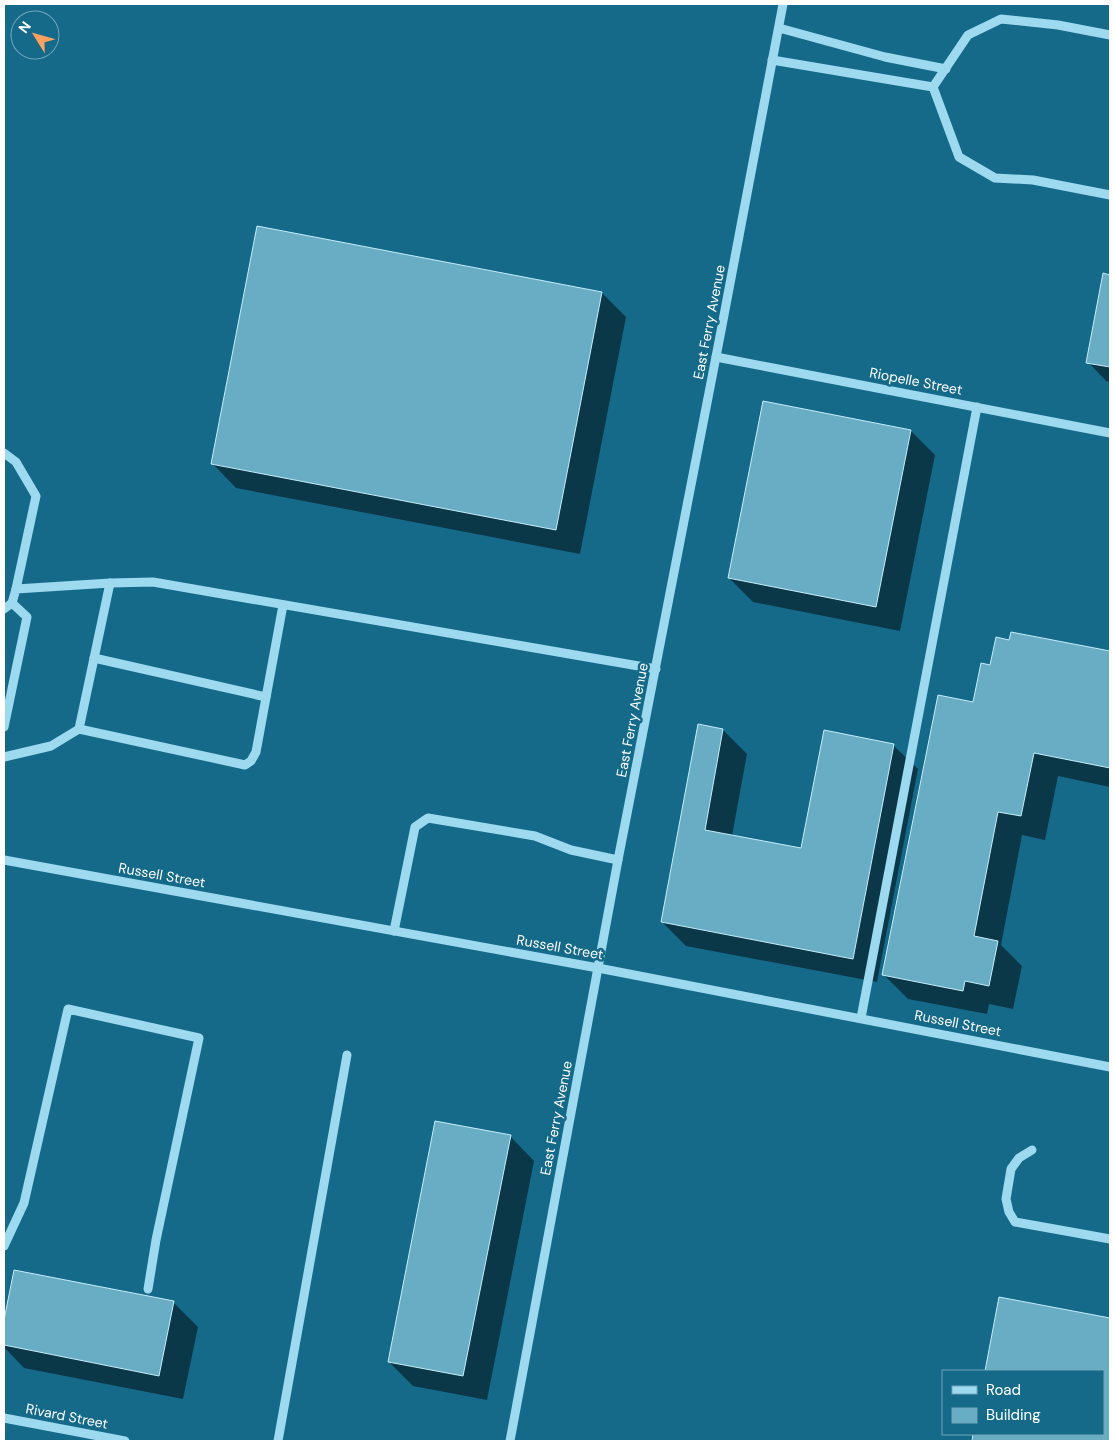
<svg xmlns="http://www.w3.org/2000/svg" width="1114" height="1445" font-family="'DM Sans',sans-serif">
<style>
.shadow{fill:#0007}
.building{fill:#69adc5;stroke:#c4edfb}
.lines{fill:none;stroke-linecap:round;stroke-linejoin:round}
.minor{stroke:#9ddaef;stroke-width:9}
.labels{text-anchor:middle;stroke-width:5;stroke-linejoin:round;paint-order:stroke}
.street-label{font-size:14px;fill:#fff;stroke:#156a8a}
</style>
<rect width="100%" height="100%" fill="#156a8a"/>
<!-- shadow -->
<g class="shadow">
<polygon points="1104,275 1110,276 1110,382 1106,381 1088,362"/>
<polygon points="602,293 626,317 580,554 236,488 212,463"/>
<polygon points="911,431 935,455 900,631 753,602 729,578"/>
<polygon points="1012,633 1110,652 1110,787 1058,776 1045,840 1022,835 1001,945 1022,966 1013,1009 989,1004 987,1014 908,999 883,974 974,703 991,667 1010,641"/>
<polygon points="699,726 723,730 747,754 732,836 802,849 893,745 918,769 877,982 686,946 662,922"/>
<polygon points="510,1136 534,1161 487,1400 413,1386 389,1362"/>
<polygon points="15,1271 173,1302 198,1327 183,1399 24,1368 4,1347 4,1326"/>
<polygon points="1000,1299 1110,1320 1110,1441 974,1441 975,1434 1103,1434 1103,1371 987,1371"/>
</g>
<!-- building -->
<g class="building">
<polygon points="257,226 602,292 556,530 211,464"/>
<polygon points="1103,273 1110,275 1110,367 1086,363"/>
<polygon points="763,401 911,430 876,607 728,578"/>
<polygon points="1011,632 1110,651 1110,768 1034,753 1021,816 998,812 974,936 998,941 989,986 965,981 963,991 882,975 938,695 973,702 981,663 990,665 996,637 1009,640"/>
<polygon points="698,724 723,729 705,830 801,848 824,730 894,744 853,959 661,922"/>
<polygon points="435,1121 511,1135 463,1376 388,1362"/>
<polygon points="14,1270 174,1301 159,1376 4,1345 4,1320"/>
<polygon points="999,1297 1110,1318 1110,1441 972,1441 973,1434 1103,1434 1103,1371 985,1371"/>
</g>
<g class="lines">
<!-- minor -->
<g class="minor">
<polyline points="779,28 885,57 946,69"/>
<polyline points="772,60 933,87"/>
<polyline points="933,87 959,157 995,178 1033,180 1110,195"/>
<polyline points="933,87 968,35 1001,19 1058,25 1110,35"/>
<polyline points="716,357 1110,433"/>
<polyline points="4,453 16,462 36,496 16,589"/>
<polyline points="4,609 12,603 16,589 110,583 153,582 656,669"/>
<polyline points="94,658 266,697"/>
<polyline points="4,727 27,617 12,603"/>
<polyline points="79,729 110,583"/>
<polyline points="4,757 51,746 79,729 245,765 251,761 256,752 283,605"/>
<polyline points="4,860 598,968 1110,1067"/>
<polyline points="394,931 415,827 428,818 535,836 571,850 618,860"/>
<polyline points="861,1018 977,407"/>
<polyline points="1032,1150 1019,1158 1011,1169 1006,1199 1009,1212 1015,1222 1110,1239"/>
<polyline points="4,1246 24,1203 68,1009 199,1038 156,1240 148,1289"/>
<polyline points="4,1418 125,1441"/>
<polyline points="278,1441 347,1055"/>
<polyline points="510,1441 618,860 721,331 783,4"/>
</g>
</g>
<g class="labels">
<!-- street labels -->
<g class="street-label">
<text transform="translate(709 322) rotate(-79)" y="5">East Ferry Avenue</text>
<text transform="translate(916 381) rotate(11)" y="5">Riopelle Street</text>
<text transform="translate(632 720) rotate(-79)" y="5">East Ferry Avenue</text>
<text transform="translate(162 875) rotate(10)" y="5">Russell Street</text>
<text transform="translate(560 947) rotate(10)" y="5">Russell Street</text>
<text transform="translate(958 1023) rotate(11)" y="5">Russell Street</text>
<text transform="translate(556 1118) rotate(-79)" y="5">East Ferry Avenue</text>
<text transform="translate(67 1416) rotate(11)" y="5">Rivard Street</text>
</g>
</g>
<!-- border -->
<rect width="1114" height="1445" fill="none" stroke="#ffffff" stroke-width="10"/>
<!-- legend -->
<rect x="942" y="1370" width="162" height="65" fill="#156a8a" stroke="#73a6b9"/>
<rect x="952" y="1386" width="25" height="8" fill="#9ddaef" stroke="#73a6b9"/>
<text x="986" y="1395" font-size="15" fill="#ffffff">Road</text>
<rect x="952" y="1408" width="25" height="15" fill="#69adc5" stroke="#73a6b9"/>
<text x="986" y="1420" font-size="15" fill="#ffffff">Building</text>
<!-- north arrow -->
<g transform="translate(35 35) rotate(307)"><circle r="24" fill="#156a8a" stroke="#73a6b9"/>
<path d="M0-4L9 19L0 12L-9 19Z" fill="#ffa15c"/>
<text y="-8" font-size="14" font-weight="bold" text-anchor="middle" fill="#ffffff">N</text>
</g>
</svg>
